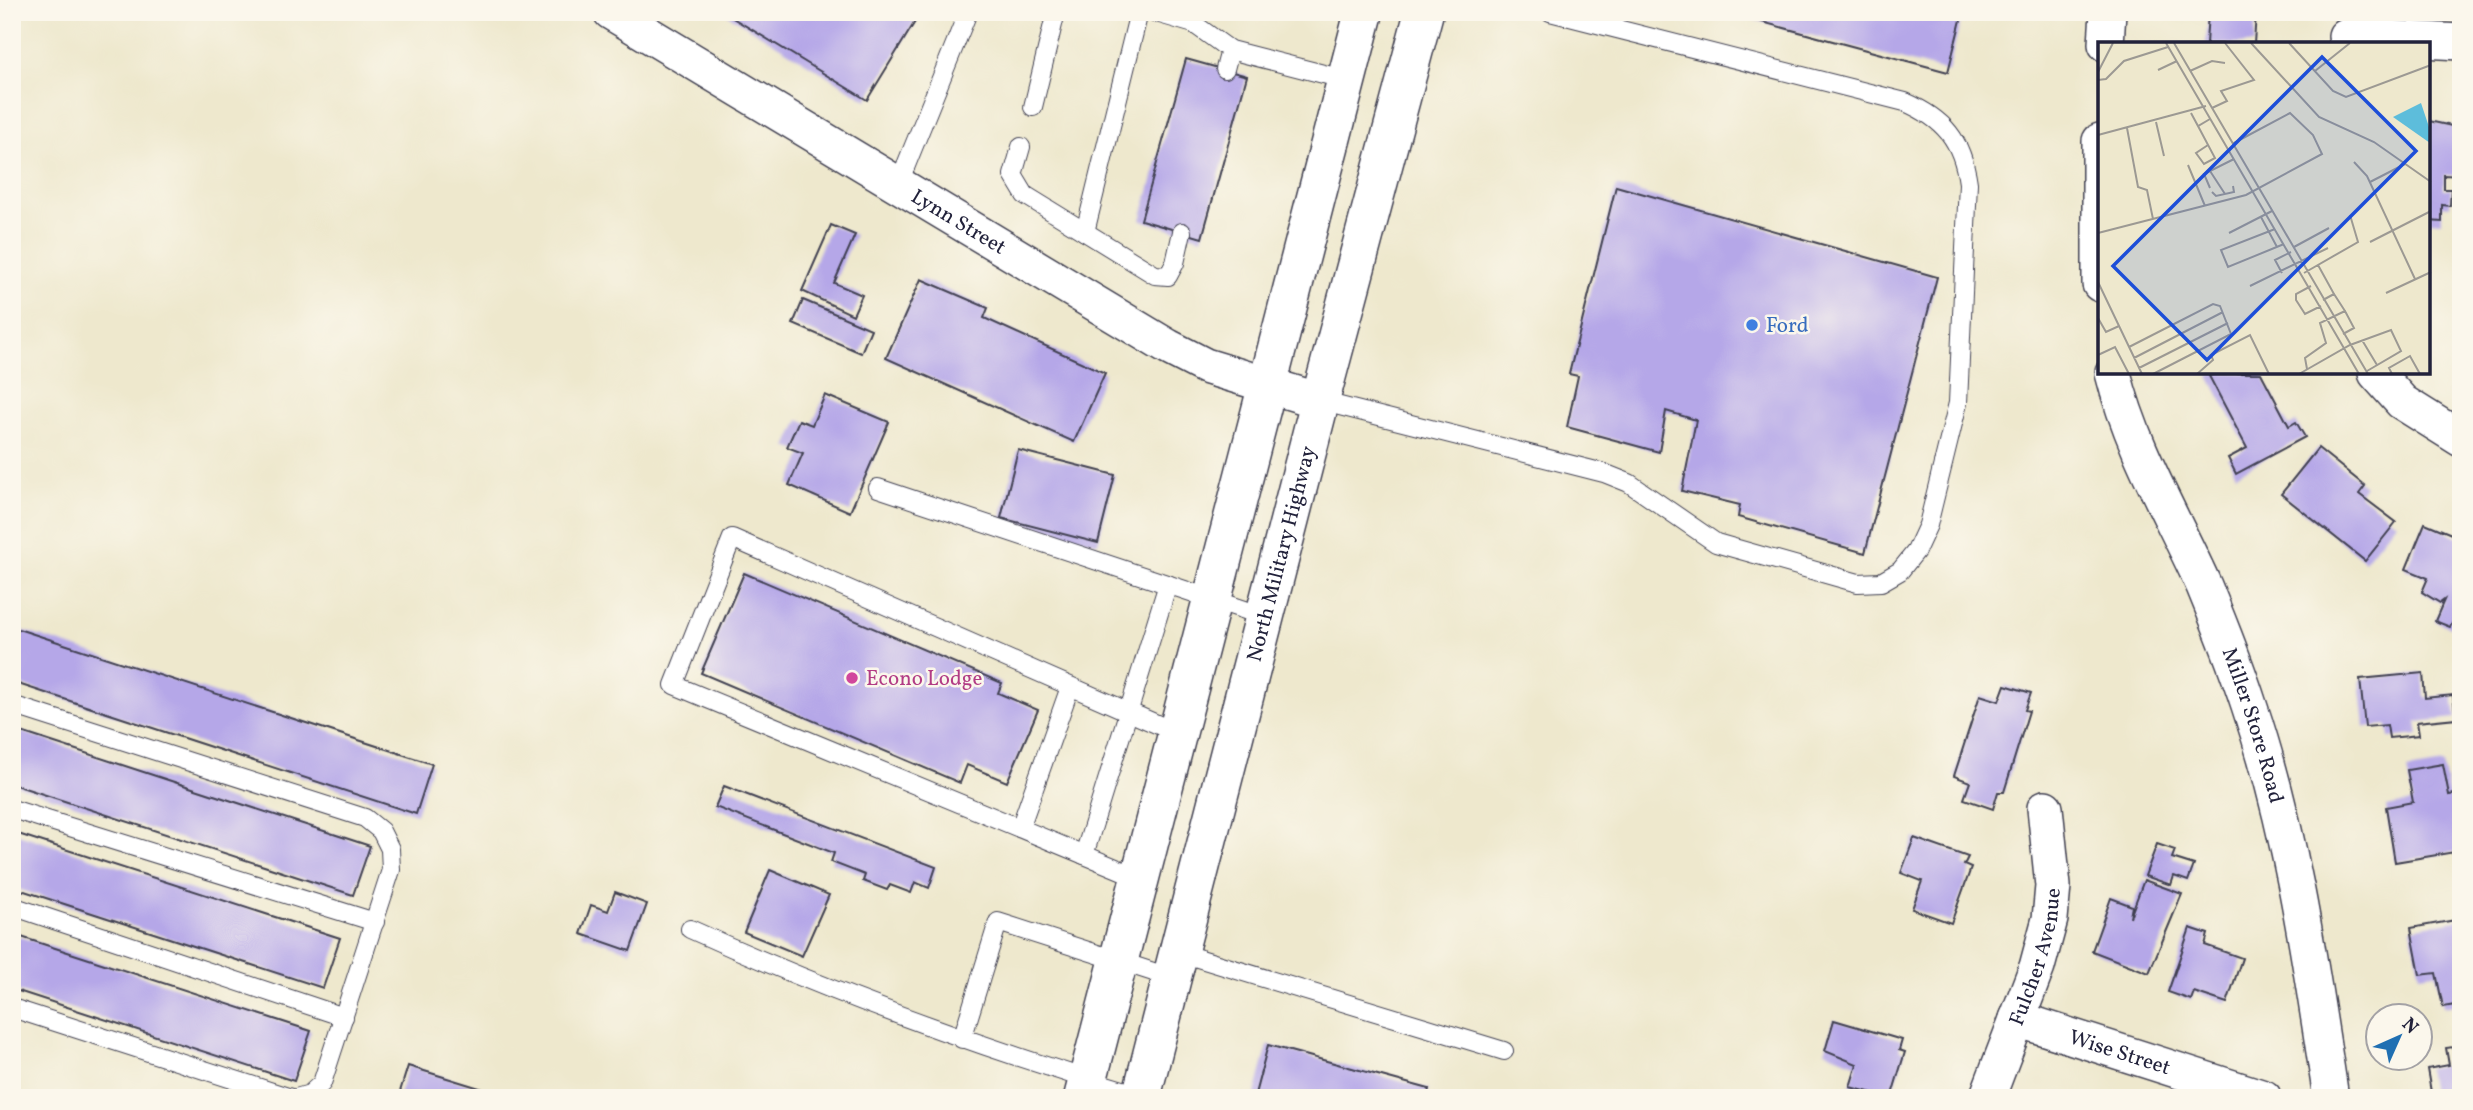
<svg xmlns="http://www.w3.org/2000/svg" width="2473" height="1110" font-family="Vollkorn,serif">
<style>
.building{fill:#b5a7e8}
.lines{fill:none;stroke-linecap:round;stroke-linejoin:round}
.service-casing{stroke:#414051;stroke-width:20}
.minor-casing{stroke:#414051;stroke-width:38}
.primary-casing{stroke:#414051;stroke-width:41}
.service{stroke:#fff;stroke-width:18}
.minor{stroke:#fff;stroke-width:35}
.primary{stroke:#fff;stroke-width:38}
.shop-dot{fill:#3f7fe0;stroke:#fbf7ec;stroke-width:2.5}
.hotel-dot{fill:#d1479c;stroke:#fbf7ec;stroke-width:2.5}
.labels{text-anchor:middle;stroke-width:5;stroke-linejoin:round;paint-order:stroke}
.street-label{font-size:21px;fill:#22223b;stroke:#fbf7ec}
.shop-label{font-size:21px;fill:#366cbe;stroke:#fbf7ec;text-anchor:start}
.hotel-label{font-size:21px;fill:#b23c85;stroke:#fbf7ec;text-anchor:start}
.inset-road{fill:none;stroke:#9c9993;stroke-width:2}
.view{fill:#1d4ed8;fill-opacity:0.15;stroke:#1d4ed8;stroke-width:3.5}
.inset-edge{fill:none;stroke:#22223b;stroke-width:3.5}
</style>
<rect width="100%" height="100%" fill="#fbf7ec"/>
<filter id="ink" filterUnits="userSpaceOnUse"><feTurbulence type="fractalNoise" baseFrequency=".0143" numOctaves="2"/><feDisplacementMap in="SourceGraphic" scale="14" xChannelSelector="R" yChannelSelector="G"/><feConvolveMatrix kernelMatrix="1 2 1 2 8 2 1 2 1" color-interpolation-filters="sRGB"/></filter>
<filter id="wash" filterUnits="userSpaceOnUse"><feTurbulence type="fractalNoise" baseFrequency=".00686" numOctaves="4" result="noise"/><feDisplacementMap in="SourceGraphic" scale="28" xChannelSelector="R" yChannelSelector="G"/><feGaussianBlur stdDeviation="1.57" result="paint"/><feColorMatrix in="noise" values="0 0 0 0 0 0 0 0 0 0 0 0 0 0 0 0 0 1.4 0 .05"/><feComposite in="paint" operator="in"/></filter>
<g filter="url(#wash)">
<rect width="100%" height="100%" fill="#eee8cd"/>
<g id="blocks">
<!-- building -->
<g class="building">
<polygon points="723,12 921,12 867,100"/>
<polygon points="1725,12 1963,12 1948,72"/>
<polygon points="2208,12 2256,12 2254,44 2206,44"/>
<polygon points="1186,59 1247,76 1202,238 1141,220"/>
<polygon points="2429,121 2461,128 2461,176 2444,175 2444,189 2451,189 2450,206 2442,205 2442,222 2429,221"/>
<polygon points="1616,186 1937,277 1865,553 1738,517 1740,505 1682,491 1696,420 1666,411 1659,452 1567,427 1578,376 1569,374"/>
<polygon points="831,225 855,235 834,283 862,295 853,315 802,291"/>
<polygon points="921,279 988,308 984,318 1105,373 1074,442 886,358"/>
<polygon points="803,300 871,329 861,353 793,324"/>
<polygon points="2215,373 2261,373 2289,426 2296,422 2305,437 2236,474 2228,458 2247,448 2209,376"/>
<polygon points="825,395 889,422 850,512 789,485 803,453 787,447 799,420 812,425"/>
<polygon points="2318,448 2365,486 2359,494 2396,522 2365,561 2281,494"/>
<polygon points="1018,450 1115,475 1098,543 1001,518"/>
<polygon points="2425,523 2461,538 2461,608 2450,627 2435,621 2444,600 2440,603 2422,592 2428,578 2406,569"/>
<polygon points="744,573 1002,683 998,693 1038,710 1007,782 967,765 960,783 701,673"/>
<polygon points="12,627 432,764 416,814 12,682"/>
<polygon points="2423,673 2425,698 2453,695 2456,718 2417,722 2419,735 2389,738 2387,725 2365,727 2360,679"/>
<polygon points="2005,685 2031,693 2025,710 2029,711 2004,792 1998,792 1993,809 1964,799 1970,782 1954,776 1980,695 1999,701"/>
<polygon points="12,729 370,846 353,895 12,784"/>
<polygon points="2443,764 2449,795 2461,793 2461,851 2395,862 2386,807 2413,802 2407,770"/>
<polygon points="724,786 936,867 929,888 915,882 911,893 890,885 887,890 863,881 865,875 831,862 834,853 715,807"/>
<polygon points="12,832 340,938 323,988 12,887"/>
<polygon points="1914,838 1968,857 1964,865 1971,868 1951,923 1912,909 1922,881 1901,873"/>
<polygon points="2157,844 2175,850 2172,858 2194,865 2188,881 2174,876 2171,885 2145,876"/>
<polygon points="770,870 829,895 802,956 744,932"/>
<polygon points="2144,880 2182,894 2149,973 2092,951 2111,898 2132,906 2130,917"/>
<polygon points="615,892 647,904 630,951 581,934 591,905 608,911"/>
<polygon points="2461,919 2461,1004 2443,1007 2436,973 2420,975 2411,928"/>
<polygon points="2190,928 2208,934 2205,945 2242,958 2227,1003 2194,992 2191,1000 2168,992"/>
<polygon points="12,934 311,1031 294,1081 12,989"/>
<polygon points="1834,1020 1902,1040 1899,1050 1905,1052 1891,1098 1850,1087 1857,1064 1825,1051"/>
<polygon points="1268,1045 1429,1089 1427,1098 1254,1098"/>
<polygon points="2461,1046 2461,1098 2432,1098 2427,1069 2449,1065 2446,1048"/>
<polygon points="408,1066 509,1097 509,1098 398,1098"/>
<polygon points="1809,1092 1825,1097 1825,1098 1807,1098"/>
</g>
</g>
</g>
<g filter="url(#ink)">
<use href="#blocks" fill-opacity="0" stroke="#414051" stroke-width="2"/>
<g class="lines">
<defs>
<g id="service">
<polyline points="1153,12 1194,24 1230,50 1347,80"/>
<polyline points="1225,69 1230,50"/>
<polyline points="1033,107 1056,12"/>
<polyline points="1021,147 1013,175 1025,195 1155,275 1168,276 1175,263 1182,232"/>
<polyline points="898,185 968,12"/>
<polyline points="1085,232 1139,12"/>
<path d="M1320,401L1604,473L1629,483L1716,543L1858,583L1881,582L1900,571L1916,551L1928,525L1958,403L1968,183C1962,140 1944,119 1905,102L1550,12"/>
<polyline points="878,488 1266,617"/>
<polyline points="12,705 365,818 381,831 390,849 391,870 322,1083 310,1094 296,1098"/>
<polyline points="12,809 375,922"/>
<polyline points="1020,828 1070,687"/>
<polyline points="1084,855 1168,584"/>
<polyline points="1140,878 674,685 732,538 1177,733"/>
<polyline points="12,906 344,1017"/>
<path d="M690,929C838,996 990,1051 1146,1097"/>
<polyline points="1181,953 1504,1051"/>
<polyline points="12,1008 291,1098"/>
<polyline points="962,1039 998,922 1172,978"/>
</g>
<g id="minor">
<path id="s1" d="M611,12L1168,347L1205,366L1320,401"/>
<polyline points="2346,36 2461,42"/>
<polyline points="2106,44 2108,12"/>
<polyline points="2100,141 2100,284"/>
<path id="s2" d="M2113,373C2132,449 2172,515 2204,586C2220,625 2236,665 2249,705C2292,832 2311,966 2331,1098"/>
<polyline points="2376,373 2402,402 2461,439"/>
<path id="s3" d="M2017,1019L2264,1098"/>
<path id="s4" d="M1987,1098L2037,967L2050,919L2053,886L2045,808"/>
</g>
<g id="primary">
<polyline points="1083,1098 1364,12"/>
<path id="s5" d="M1141,1098L1320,401L1424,12"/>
</g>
</defs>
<!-- service casing -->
<use href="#service" class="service-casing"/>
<!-- minor casing -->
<use href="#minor" class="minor-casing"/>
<!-- primary casing -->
<use href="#primary" class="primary-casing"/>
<!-- service -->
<use href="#service" class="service"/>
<!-- minor -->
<use href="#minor" class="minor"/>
<!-- primary -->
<use href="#primary" class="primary"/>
</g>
</g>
<!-- markers -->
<circle class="shop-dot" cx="1752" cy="325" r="7"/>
<circle class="hotel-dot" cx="852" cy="678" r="7"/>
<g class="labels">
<!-- street labels -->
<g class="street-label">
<text dy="7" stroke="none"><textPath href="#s1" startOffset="406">Lynn Street</textPath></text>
<text dy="7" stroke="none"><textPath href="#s5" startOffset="562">North Military Highway</textPath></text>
<text dy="7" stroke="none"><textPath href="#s2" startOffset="380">Miller Store Road</textPath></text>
<text dy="7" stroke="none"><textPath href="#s4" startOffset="150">Fulcher Avenue</textPath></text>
<text dy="7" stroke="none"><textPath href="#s3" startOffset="108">Wise Street</textPath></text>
</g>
<!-- shop labels -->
<g class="shop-label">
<text x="1766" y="332">Ford</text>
</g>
<!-- hotel labels -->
<g class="hotel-label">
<text x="866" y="685">Econo Lodge</text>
</g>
</g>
<!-- overview -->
<g transform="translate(2098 42)">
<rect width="332" height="332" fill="#eee8cd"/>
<path d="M323,61L332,88V101L295,75Z" fill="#5dbddb"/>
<path class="inset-road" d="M68,1L261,332M76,1L270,332M153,1L221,75L276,100L333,140M191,1L235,49L248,55L333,23M60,28L79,19M92,29L114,19L127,21M217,29L252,1M0,30L15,1M0,38L8,37L26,19L70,5M114,66L129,59L123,49L156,38L127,1M93,71L100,84L112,77M58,80L66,114M100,84L117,116L106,122L98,111L110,103M29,86L40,145L49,148L55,177M0,93L108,64M256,120L269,134L317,237M90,123L107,164M112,129L127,152M272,140L307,122M112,146L106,132L136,117M114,150L118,154L136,150L135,144M163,175L179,205M177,187L123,208L130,225L186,202M0,191L148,153L224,112L215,93L192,71L134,102M131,191L174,169M272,200L333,169M196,205L231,186M220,223L236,252L225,258M184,231L177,218L193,210M206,231L260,200L252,173M0,240L44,332M152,244L230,206M213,244L198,252V258L207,272L223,264M288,251L333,230M0,276L8,290L21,284M245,292L256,286L247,269M264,298L279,323M31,305L115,262L122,264L133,292L55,332M0,313L17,305L31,332M36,316L125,270M41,326L130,281M209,327L207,316L228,301L222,281L247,269L236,252M99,332L115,318L113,313L152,293L171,332M201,332L252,303L293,288L303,309L269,329M294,332L291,326L312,314L322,332"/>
<path class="view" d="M224,15L318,109L109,318L15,224Z"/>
<rect width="332" height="332" class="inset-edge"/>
</g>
<!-- margin -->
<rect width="2473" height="1110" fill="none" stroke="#fbf7ec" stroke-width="42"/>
<!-- north arrow -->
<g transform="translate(2399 1037) rotate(45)"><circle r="33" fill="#fbf7ec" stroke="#a4a2a5" stroke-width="2"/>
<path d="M0-5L12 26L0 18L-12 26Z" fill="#1f6fb2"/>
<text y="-10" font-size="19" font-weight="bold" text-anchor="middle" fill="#22223b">N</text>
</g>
</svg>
